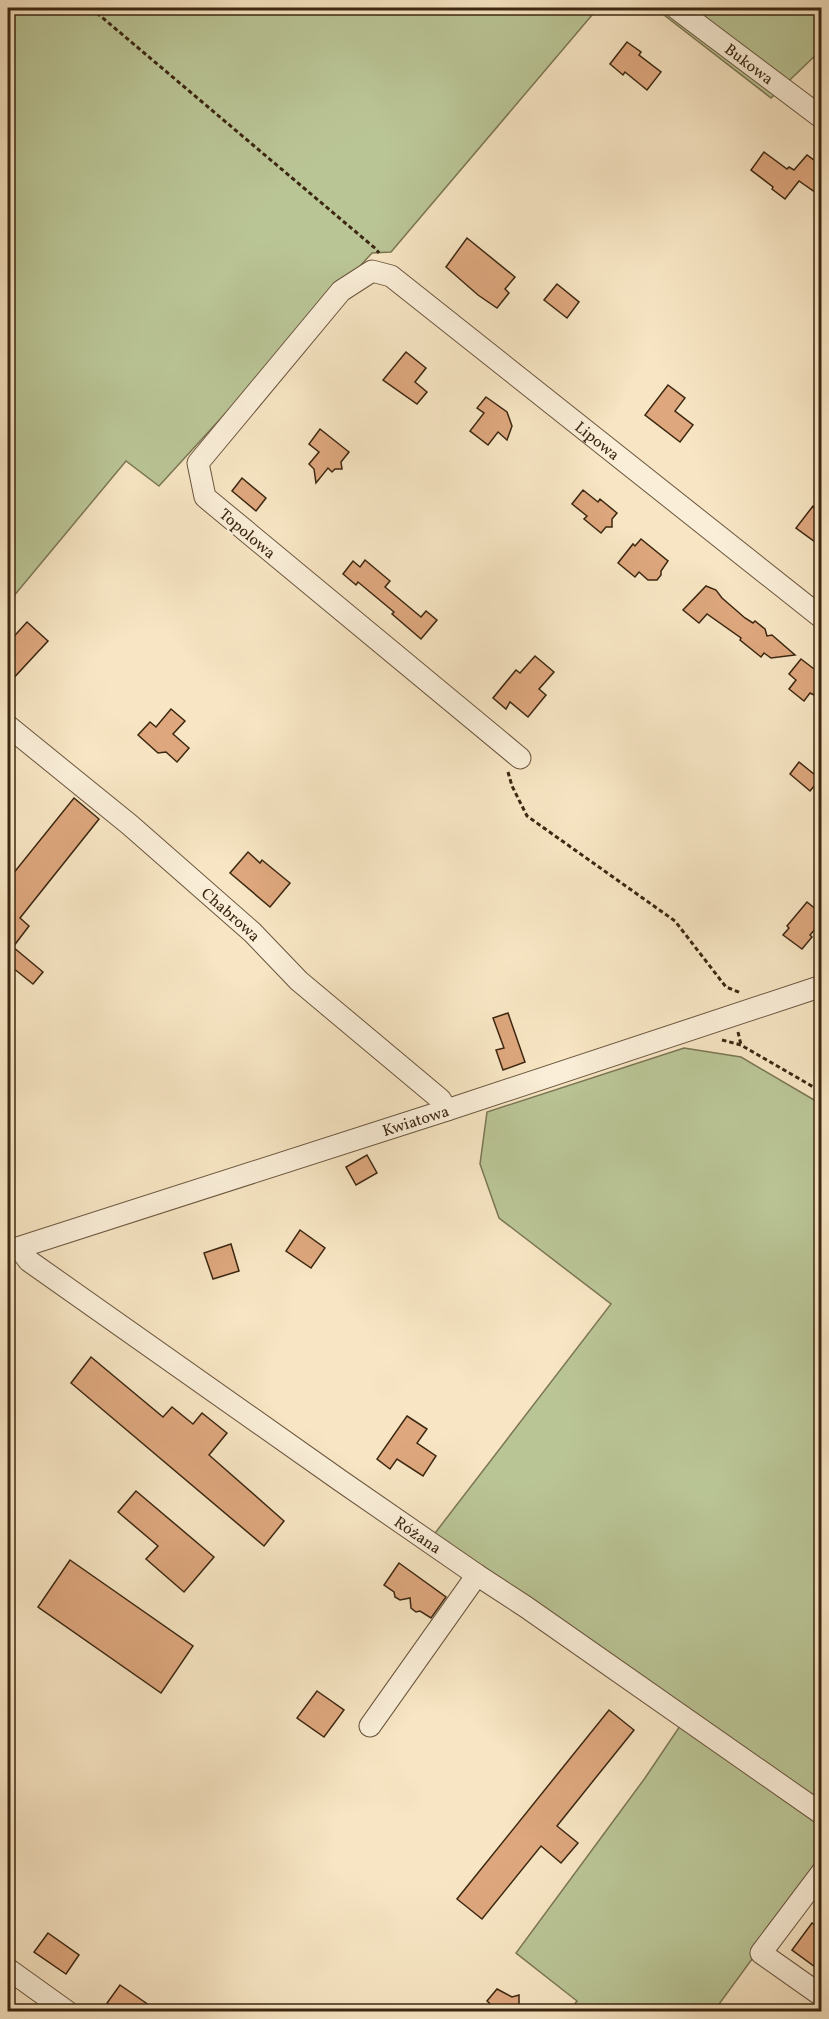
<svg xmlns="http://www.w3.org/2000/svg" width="829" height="2019" font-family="Vollkorn,serif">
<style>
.green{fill:#bac596;stroke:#7b7654;stroke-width:1.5}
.building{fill:#dea77e;stroke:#3c2711;stroke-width:1.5}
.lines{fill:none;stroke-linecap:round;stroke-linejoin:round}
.minor-casing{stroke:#6b563e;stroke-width:23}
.path{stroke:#3c2711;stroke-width:3;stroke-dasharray:4.5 3;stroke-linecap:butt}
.minor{stroke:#faeed8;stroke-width:21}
.labels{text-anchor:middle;stroke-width:4.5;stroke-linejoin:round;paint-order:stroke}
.street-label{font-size:16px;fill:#3c2711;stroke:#faeed8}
</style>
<rect width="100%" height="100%" fill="#f7e5c3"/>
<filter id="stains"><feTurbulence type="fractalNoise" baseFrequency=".00333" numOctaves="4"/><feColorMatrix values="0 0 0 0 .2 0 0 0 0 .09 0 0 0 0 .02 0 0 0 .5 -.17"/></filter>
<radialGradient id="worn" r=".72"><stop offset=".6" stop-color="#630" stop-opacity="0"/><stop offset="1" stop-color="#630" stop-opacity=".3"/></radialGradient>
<!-- green -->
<g class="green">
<polygon points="8,8 598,8 391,252 372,253 159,486 126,461 8,603"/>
<polygon points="655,8 821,8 821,50 771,98"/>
<polygon points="684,1048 741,1057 821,1104 821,1806 432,1537 611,1304 499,1218 480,1164 487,1112"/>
<polygon points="680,1726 821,1825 821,1865 714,2011 569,2011 577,2001 516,1953 645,1778"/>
</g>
<!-- building -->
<g class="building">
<polygon points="627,42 641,52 639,55 661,72 647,90 625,72 623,75 610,64"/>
<polygon points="764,152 787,169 789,167 794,170 807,155 822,166 822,197 799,181 785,199 772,189 773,187 751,170"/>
<polygon points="467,238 515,277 505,289 509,293 497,308 478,295 446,267"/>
<polygon points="557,284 579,302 567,318 544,300"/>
<polygon points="406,352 426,368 415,382 427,392 417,404 383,380"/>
<polygon points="668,385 685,398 675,411 693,425 680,442 645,415"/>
<polygon points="486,397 507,412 512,426 507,440 498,432 488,445 470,431 484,413 477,408"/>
<polygon points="320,429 349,452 341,462 342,469 335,469 332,472 328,468 316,483 314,469 309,464 319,452 309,444"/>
<polygon points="242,478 266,498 256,511 232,491"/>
<polygon points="583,490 598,502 600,499 617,513 612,519 612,527 606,527 601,533 584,519 587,516 572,504"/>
<polygon points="813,506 822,513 822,547 796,528"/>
<polygon points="641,539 668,561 661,571 661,575 657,580 648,580 639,572 635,577 618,563 633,544 635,546"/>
<polygon points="365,560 390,581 385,587 421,617 426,611 437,620 421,639 392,614 394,612 358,582 356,585 343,574 353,561 360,567"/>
<polygon points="706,586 716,590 722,598 745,618 753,623 755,621 765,629 767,636 772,635 795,655 771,658 764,653 761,657 740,640 741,638 707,614 699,623 683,610"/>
<polygon points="27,622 48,641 8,684 8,643"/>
<polygon points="535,656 554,672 539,689 546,695 528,717 510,702 506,709 493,698 516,670 520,673"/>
<polygon points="801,659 822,675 822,699 810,693 804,701 789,689 796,680 789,674"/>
<polygon points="171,709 185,721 173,734 189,748 177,762 166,752 158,753 138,735 150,722 156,727"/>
<polygon points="799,762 820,779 810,791 790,774"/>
<polygon points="74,798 99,819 20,918 29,926 13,947 43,972 33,984 8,964 8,880"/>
<polygon points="248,852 260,863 262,860 290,883 270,907 230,873"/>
<polygon points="807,902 818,911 815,915 822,921 810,935 812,937 802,949 783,935 789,928 787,926"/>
<polygon points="508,1013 525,1062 503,1070 496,1050 504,1048 493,1018"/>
<polygon points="367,1155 377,1173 356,1185 346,1167"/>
<polygon points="300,1230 325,1248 311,1268 286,1251"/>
<polygon points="231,1244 239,1271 213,1279 204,1253"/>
<polygon points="91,1357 163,1417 172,1407 193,1424 202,1413 227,1433 209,1455 284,1521 264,1546 71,1383"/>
<polygon points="407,1416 427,1429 417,1443 436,1456 423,1476 397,1459 390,1469 377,1459"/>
<polygon points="136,1491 214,1557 184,1592 146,1559 158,1546 118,1512"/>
<polygon points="70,1560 193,1646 161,1693 38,1607"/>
<polygon points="399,1563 446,1597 431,1618 420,1611 416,1612 411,1608 410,1598 400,1600 395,1597 394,1592 384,1585"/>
<polygon points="317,1691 344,1710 324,1737 297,1718"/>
<polygon points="609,1710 634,1730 557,1826 578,1843 561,1863 541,1846 482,1919 457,1899"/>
<polygon points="812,1923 822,1930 822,1972 792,1950"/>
<polygon points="48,1933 79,1955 66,1974 34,1952"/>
<polygon points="120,1985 159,2012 119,2012 107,2003"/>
<polygon points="497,1989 512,1997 519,1995 519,2012 499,2012 487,2001"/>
</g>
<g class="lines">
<defs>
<g id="minor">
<path id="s1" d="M676,8L822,118"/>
<path id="s2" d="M8,726L130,825L252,932L299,981L440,1099L447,1110"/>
<path id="s3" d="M520,758L205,497L198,463L341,291L372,271L391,276L822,618"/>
<path id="s4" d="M19,1248L29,1261L341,1481L477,1575L526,1607L822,1814"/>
<path id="s5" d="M8,1251L447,1110L822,986"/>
<polyline points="370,1726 477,1575"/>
<polyline points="822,1872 761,1953 822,1996"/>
<polyline points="8,1969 68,2012"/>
</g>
</defs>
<!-- minor casing -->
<use href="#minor" class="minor-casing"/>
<!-- path -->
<g class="path">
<polyline points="91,8 376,249 379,253"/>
<polyline points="508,772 512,786 527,816 675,921 726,987 741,993"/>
<polyline points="738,1032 741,1045"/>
<polyline points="722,1040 741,1045 822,1092"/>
</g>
<!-- minor -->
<use href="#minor" class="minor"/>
</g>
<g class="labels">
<!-- street labels -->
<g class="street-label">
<text dy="6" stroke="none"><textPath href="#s1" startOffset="92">Bukowa</textPath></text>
<text dy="6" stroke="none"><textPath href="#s3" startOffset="988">Lipowa</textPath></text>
<text transform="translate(248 533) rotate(40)" y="6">Topolowa</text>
<text dy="6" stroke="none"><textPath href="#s2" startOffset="292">Chabrowa</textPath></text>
<text dy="6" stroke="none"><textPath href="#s5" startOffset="428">Kwiatowa</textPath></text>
<text dy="6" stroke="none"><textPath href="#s4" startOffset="492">Różana</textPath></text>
</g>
</g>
<!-- margin -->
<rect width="829" height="2019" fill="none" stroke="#f7e5c3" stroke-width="30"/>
<rect x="9" y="9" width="811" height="2001" fill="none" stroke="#3c2711" stroke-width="3"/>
<rect x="15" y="15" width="799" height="1989" fill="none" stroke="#3c2711" stroke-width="1.5"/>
<rect width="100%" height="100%" filter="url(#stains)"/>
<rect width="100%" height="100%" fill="url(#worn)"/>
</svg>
